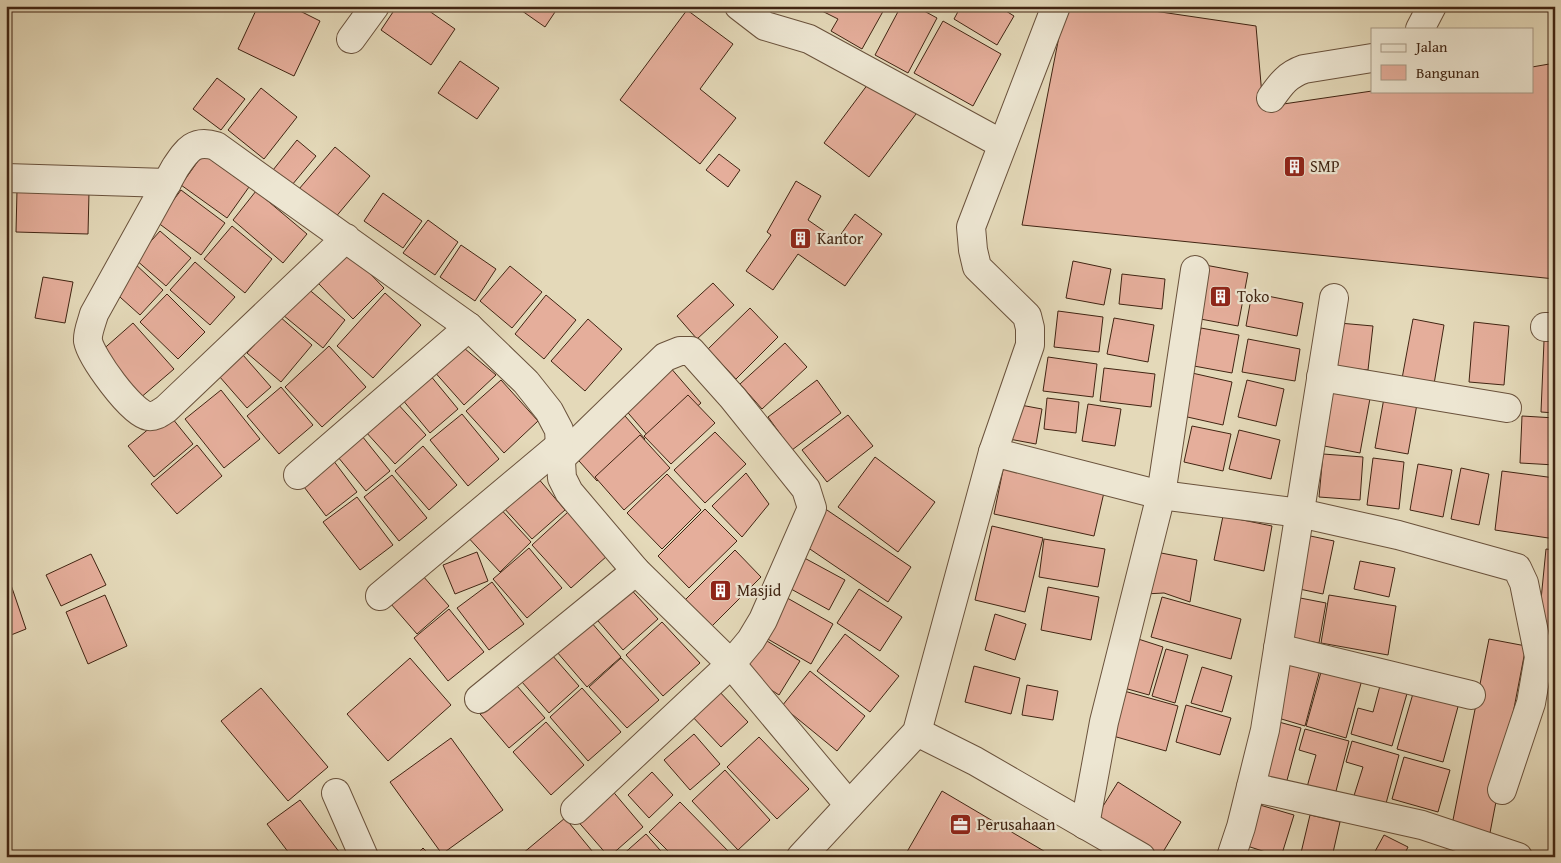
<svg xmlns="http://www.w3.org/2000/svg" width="1561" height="863" font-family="'Gentium Book Plus',serif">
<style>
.building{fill:#e5ae9b;stroke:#412513}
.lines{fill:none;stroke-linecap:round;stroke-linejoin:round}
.minor-casing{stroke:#6a523c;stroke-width:30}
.minor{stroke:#ede6d2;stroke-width:28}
.labels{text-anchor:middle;stroke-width:4.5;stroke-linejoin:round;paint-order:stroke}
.poi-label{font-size:16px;fill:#412513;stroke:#ede6d2;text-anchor:start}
</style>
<rect width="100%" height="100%" fill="#e4d9b9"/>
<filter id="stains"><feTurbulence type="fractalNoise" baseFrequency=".004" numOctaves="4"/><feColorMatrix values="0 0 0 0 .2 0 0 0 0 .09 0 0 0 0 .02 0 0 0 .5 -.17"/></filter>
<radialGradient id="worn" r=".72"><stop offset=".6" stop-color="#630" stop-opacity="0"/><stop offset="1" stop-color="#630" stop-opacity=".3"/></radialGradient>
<!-- building -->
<g class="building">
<polygon points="258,6 290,6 320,21 294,76 238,49"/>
<polygon points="397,6 422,6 455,29 431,65 381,30"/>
<polygon points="515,6 559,6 545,27"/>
<polygon points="822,6 886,6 862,49 831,31 838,19 820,10"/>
<polygon points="901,6 915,6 937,18 908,73 875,55"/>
<polygon points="961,6 998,6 1014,16 997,45 954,19"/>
<polygon points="1065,6 1120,6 1256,26 1263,107 1372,91 1532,91 1532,67 1555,63 1555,279 1022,225"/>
<polygon points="687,10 733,44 700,89 736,118 700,164 620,100"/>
<polygon points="943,21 1001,54 973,106 914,73"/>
<polygon points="460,61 499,88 477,119 438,93"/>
<polygon points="874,76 919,110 869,177 824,143"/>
<polygon points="217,78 245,99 221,130 193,109"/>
<polygon points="261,88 297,117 264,159 228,130"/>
<polygon points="297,140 316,156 292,185 273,170"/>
<polygon points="335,147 370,176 334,219 299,189"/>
<polygon points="203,154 249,187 227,218 181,185"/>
<polygon points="719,154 740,170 728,187 706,170"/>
<polygon points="796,181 821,196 808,220 837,240 855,214 882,234 845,286 798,254 773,290 746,271 771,235 767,232"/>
<polygon points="17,190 89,192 88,234 16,232"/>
<polygon points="181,190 225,223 201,255 157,222"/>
<polygon points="256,191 307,234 283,263 233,220"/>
<polygon points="383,193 422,221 403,248 364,221"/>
<polygon points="428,220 458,242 435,275 403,253"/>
<polygon points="232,226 272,259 245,293 204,259"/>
<polygon points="160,231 191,258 166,286 135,259"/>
<polygon points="461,245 496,269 475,301 440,277"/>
<polygon points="350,253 384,288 353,319 318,283"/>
<polygon points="1073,261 1111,269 1104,305 1066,298"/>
<polygon points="195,262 235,297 210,325 170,290"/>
<polygon points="134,263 163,290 140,315 111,289"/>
<polygon points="1205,265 1248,273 1238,326 1195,318"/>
<polygon points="510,266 542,292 512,328 480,301"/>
<polygon points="1122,274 1165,279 1162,309 1119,304"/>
<polygon points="43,277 73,282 65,323 35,318"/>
<polygon points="713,283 734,305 697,339 677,316"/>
<polygon points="306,287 345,320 323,348 283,315"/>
<polygon points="385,293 421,325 373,378 337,346"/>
<polygon points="1252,293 1303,303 1297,336 1246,326"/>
<polygon points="167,294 205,332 178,359 140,322"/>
<polygon points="546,295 576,320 544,359 515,334"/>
<polygon points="750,308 778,337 736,379 708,349"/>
<polygon points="1058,311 1103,317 1099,352 1054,347"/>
<polygon points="279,316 312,345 281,382 247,353"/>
<polygon points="1114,318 1154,325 1148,362 1107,354"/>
<polygon points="588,319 622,349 585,391 551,361"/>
<polygon points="1413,319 1444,325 1433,390 1401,384"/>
<polygon points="1474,322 1509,326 1504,385 1469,382"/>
<polygon points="133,323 174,369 139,399 99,353"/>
<polygon points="1339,323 1373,326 1368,370 1334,367"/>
<polygon points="1201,328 1239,335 1232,373 1194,366"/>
<polygon points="1248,339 1300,349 1295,381 1242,372"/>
<polygon points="1544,341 1555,341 1555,413 1541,412"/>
<polygon points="458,343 496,375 464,405 432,369"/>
<polygon points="785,343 807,367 762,409 740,384"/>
<polygon points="329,346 366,387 322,427 285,387"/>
<polygon points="236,347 271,387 247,408 212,368"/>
<polygon points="1048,357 1097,364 1093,397 1043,391"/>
<polygon points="669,366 701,403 655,444 623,407"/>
<polygon points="1104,368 1155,374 1151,407 1100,401"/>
<polygon points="425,369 458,409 430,433 397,393"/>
<polygon points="1192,373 1232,382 1223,425 1183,416"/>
<polygon points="501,380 538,421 504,453 466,411"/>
<polygon points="817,380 841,413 792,450 768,417"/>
<polygon points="1247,380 1284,389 1276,426 1238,417"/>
<polygon points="1326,383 1371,393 1360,453 1314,444"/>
<polygon points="281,387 313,425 279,454 247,416"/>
<polygon points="221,390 260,439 224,468 185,419"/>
<polygon points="688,395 715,423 671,464 644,436"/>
<polygon points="1047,398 1079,402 1076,433 1044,429"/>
<polygon points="1384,398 1417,404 1408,454 1375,448"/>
<polygon points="396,402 426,435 395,464 365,431"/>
<polygon points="1015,404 1042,409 1036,444 1009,439"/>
<polygon points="1088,404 1121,409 1115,446 1082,441"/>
<polygon points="619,409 645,439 597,481 571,452"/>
<polygon points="168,413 193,444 154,477 128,446"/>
<polygon points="462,414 499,459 468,486 430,440"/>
<polygon points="848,415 873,446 827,482 802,450"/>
<polygon points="1522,416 1555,418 1555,465 1520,463"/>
<polygon points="1192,426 1231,434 1223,471 1184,462"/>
<polygon points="1239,430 1280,440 1271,479 1229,469"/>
<polygon points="358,431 390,471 366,491 333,451"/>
<polygon points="715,432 746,464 705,503 674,470"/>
<polygon points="640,435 670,468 624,510 595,477"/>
<polygon points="197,445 222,476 177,514 151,484"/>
<polygon points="423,446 457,485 429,510 395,471"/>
<polygon points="1323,454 1363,457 1360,500 1319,497"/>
<polygon points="330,456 357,492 326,516 298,479"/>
<polygon points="875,457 935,502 898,552 838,507"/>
<polygon points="1373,458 1404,462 1399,509 1367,505"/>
<polygon points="1418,464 1452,470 1443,517 1410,510"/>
<polygon points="1004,465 1105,488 1094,536 994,514"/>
<polygon points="1461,468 1489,474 1479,525 1451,519"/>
<polygon points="1502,471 1555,478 1555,539 1495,530"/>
<polygon points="746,473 769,504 742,537 712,506"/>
<polygon points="667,474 701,510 662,549 627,513"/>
<polygon points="392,475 427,518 399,541 364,497"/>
<polygon points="537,477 565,510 532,539 503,507"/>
<polygon points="357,497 393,545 360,570 323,522"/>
<polygon points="496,504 531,542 500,572 465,534"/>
<polygon points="824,508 911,567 888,602 801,543"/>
<polygon points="705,509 737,541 689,588 658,556"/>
<polygon points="568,512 607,556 571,588 532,545"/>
<polygon points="1223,516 1272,526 1264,571 1214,560"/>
<polygon points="992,526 1043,538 1025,612 975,600"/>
<polygon points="1301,534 1334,541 1323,594 1290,587"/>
<polygon points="1044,539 1105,549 1098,587 1039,577"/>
<polygon points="529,548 562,588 527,618 493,579"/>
<polygon points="1546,549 1555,550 1555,631 1538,630"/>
<polygon points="735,550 761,577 708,630 682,603"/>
<polygon points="1151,551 1197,560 1190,602 1164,593 1144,594"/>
<polygon points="477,552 488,581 455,594 443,565"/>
<polygon points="91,554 106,585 61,606 46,575"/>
<polygon points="797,554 845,580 829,610 782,584"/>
<polygon points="1360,561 1395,568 1389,597 1354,589"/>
<polygon points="416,568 449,606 417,634 384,596"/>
<polygon points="10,582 26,629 6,637 6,584"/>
<polygon points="492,582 524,624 489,650 457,608"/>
<polygon points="626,584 658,619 623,650 592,614"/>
<polygon points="1048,587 1099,597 1091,640 1041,630"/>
<polygon points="859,589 902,617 880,651 837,623"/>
<polygon points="105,595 127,646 88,664 66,612"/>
<polygon points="782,595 833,624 811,664 759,634"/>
<polygon points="1329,595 1396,606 1388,655 1321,643"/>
<polygon points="1162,597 1241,619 1231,659 1151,637"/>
<polygon points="1295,597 1326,603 1319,643 1287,638"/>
<polygon points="449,609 484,652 448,681 414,638"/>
<polygon points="995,614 1026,624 1015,660 985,650"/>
<polygon points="585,615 621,657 587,687 551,645"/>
<polygon points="662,622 700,663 663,696 626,655"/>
<polygon points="845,634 899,676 870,712 817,671"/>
<polygon points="1132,637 1163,647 1149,695 1117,686"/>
<polygon points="762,638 800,661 779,695 742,671"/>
<polygon points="1489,639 1526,646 1489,838 1451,830"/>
<polygon points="545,647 579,686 549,713 515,674"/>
<polygon points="1166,649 1188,655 1175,703 1152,696"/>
<polygon points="1285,655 1321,666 1305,726 1268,715"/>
<polygon points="410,658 451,705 388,761 347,714"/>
<polygon points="621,658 659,700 627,728 589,687"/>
<polygon points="1323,665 1363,676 1346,738 1306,726"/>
<polygon points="974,666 1020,678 1011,714 965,702"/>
<polygon points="1202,667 1232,676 1222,712 1191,703"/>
<polygon points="810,671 865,716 837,751 782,706"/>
<polygon points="510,678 545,718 509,748 475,708"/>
<polygon points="1381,682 1408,690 1392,746 1351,734 1358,708 1373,712"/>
<polygon points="1027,685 1058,691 1053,720 1022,715"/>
<polygon points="261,688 328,767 288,801 221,721"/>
<polygon points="582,688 621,732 588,761 550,717"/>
<polygon points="717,689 748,722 721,747 690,714"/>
<polygon points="1414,690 1459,703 1443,762 1397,749"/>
<polygon points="1124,691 1178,706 1166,751 1113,736"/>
<polygon points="1186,705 1231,718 1220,755 1176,742"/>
<polygon points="1275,721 1301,728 1286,784 1259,776"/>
<polygon points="546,722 584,765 551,795 513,752"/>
<polygon points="1305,729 1349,741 1335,795 1307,787 1316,755 1299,750"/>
<polygon points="694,734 720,764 690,790 664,760"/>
<polygon points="759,737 809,789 777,819 727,767"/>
<polygon points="451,738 503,810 442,854 390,782"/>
<polygon points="1352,741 1399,755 1384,811 1352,802 1363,767 1346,762"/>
<polygon points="1404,757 1450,770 1438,812 1392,799"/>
<polygon points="725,770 770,820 738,850 692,801"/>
<polygon points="652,772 673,795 649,818 628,795"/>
<polygon points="1118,782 1181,822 1160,857 1155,857 1095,819"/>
<polygon points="610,788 643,827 609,857 575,818"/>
<polygon points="942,791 1054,857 904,857"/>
<polygon points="300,800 343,857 292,857 267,824"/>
<polygon points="680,802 732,855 730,857 674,857 649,832"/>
<polygon points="1253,803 1294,815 1281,857 1241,844"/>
<polygon points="1310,815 1340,822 1332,857 1300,857"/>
<polygon points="565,818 597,857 525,857 522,854"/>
<polygon points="646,834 666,857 620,857"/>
<polygon points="1384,835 1408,847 1403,857 1372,857"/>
<polygon points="423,848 432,857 414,857"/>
</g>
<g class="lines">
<defs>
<g id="minor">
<polyline points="739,6 765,26 809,39 1002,144"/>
<polyline points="1420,29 1432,6"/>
<polyline points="351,39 375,6"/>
<path d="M1271,98C1281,84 1287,75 1304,69L1372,58"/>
<polyline points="6,178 167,183"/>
<path d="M346,238L166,409C160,413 155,417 148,416C131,413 91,357 88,341C87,333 92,322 94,314L175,168C187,150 194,139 216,146L469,327L526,382L549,411L559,430L562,478L569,492L636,571L731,664L849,805"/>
<polyline points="1545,327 1555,327"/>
<polyline points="1321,377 1507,408"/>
<polyline points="993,452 1161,495 1300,513 1398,535 1517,568 1524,583 1539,657 1531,703 1502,790"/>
<polyline points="560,459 665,357 680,351 691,351 733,398 806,489 812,508 763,620 751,640 731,664 575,810"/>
<polyline points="298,475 469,327"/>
<polyline points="380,596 559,446"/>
<polyline points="1278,648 1471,695"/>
<polyline points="479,699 636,571"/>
<polyline points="917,732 975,761 1141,857"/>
<polyline points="1251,787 1422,825 1518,857"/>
<polyline points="336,793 364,857"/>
<polyline points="1085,825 1104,722 1161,495 1195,270"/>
<polyline points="801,857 917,732 993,452 1030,345 1030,328 1027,316 977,267 973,250 971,227 1056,6"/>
<polyline points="1231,857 1241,827 1265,730 1334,298"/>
</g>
</defs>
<!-- minor casing -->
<use href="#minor" class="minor-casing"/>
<!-- minor -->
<use href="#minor" class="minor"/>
</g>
<!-- icons -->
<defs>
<symbol id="building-square" viewBox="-11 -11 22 22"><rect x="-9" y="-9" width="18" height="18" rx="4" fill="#8f2418" stroke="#ede6d2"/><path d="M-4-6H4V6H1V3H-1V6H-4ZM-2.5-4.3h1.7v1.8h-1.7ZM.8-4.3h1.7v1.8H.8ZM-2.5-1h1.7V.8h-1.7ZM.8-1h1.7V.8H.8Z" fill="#fff"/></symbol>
<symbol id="office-square" viewBox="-11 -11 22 22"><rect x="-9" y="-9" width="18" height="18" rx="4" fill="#8f2418" stroke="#ede6d2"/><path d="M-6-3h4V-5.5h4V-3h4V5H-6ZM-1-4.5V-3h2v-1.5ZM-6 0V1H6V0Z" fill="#fff"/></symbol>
</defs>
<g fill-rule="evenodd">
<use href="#building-square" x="1282" y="154" width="25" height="25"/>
<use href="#building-square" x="788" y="226" width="25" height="25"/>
<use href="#building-square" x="1208" y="284" width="25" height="25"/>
<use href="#building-square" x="708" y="578" width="25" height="25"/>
<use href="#office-square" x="948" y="812" width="25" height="25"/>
</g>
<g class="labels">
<!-- poi labels -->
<g class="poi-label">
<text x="1310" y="172">SMP</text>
<text x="817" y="244">Kantor</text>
<text x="1237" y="302">Toko</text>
<text x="737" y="596">Masjid</text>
<text x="977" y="830">Perusahaan</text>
</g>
</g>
<!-- margin -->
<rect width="1561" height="863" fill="none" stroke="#e4d9b9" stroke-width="25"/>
<rect x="8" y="8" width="1546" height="848" fill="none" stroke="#412513" stroke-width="2.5"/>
<rect x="12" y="12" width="1536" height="838" fill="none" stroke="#412513"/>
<!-- legend -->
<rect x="1371" y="28" width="162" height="65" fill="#ede6d2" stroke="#a89986"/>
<rect x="1381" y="44" width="25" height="8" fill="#ede6d2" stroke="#a89986"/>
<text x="1416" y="52" font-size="15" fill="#412513">Jalan</text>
<rect x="1381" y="65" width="25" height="15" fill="#e5ae9b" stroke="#a89986"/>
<text x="1416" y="78" font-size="15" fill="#412513">Bangunan</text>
<rect width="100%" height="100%" filter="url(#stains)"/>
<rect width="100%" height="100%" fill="url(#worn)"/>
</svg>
